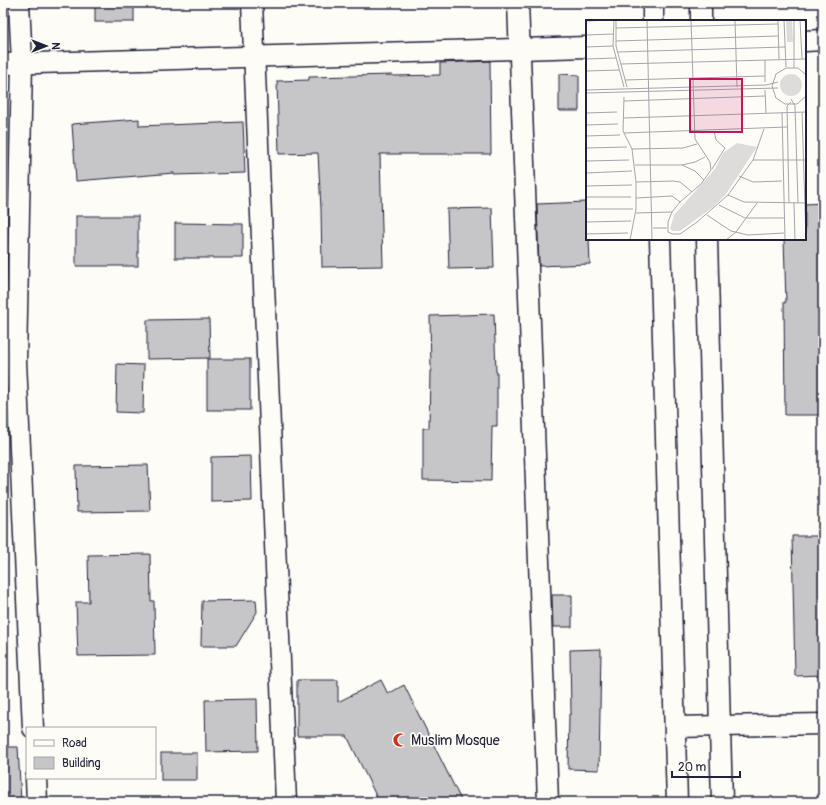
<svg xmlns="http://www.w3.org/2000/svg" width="826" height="805" font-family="Pangolin,sans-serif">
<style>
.building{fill:#c6c6c8;stroke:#22223b}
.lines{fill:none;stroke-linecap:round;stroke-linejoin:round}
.minor-casing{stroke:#22223b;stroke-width:23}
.minor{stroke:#fdfcf7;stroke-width:20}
.labels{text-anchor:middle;stroke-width:3.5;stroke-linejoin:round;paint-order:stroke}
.poi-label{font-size:14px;fill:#22223b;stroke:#fdfcf7;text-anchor:start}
.inset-road{fill:none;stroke:#a5a5ac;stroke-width:1}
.view{fill:#c2185b;fill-opacity:0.15;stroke:#c2185b;stroke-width:2}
.inset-edge{fill:none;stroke:#22223b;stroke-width:2}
</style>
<rect width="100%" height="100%" fill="#fdfcf7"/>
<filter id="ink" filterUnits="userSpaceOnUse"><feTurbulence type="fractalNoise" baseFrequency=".025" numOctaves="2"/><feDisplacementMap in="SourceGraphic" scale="8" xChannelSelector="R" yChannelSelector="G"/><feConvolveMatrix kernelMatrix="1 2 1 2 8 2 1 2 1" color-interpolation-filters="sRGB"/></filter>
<g filter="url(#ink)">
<!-- building -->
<g class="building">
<rect x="95" y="3" width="39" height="19"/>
<polygon points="490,61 491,154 380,154 383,266 322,267 321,209 318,153 279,154 277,81 309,80 309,77 393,75 393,76 440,75 440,63"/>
<polygon points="559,74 579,75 579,111 559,111"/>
<polygon points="139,119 139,126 243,122 245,173 174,175 174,173 76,181 72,124"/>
<polygon points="587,202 587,239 589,239 590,264 539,266 537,204"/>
<polygon points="823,203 823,415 785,415 784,302 786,302 784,239 805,239 805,204"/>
<polygon points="492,208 494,268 449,269 447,209"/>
<rect x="76" y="216" width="62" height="50"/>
<polygon points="175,223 243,224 243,258 175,258"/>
<polygon points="494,314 496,372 497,372 497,426 492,426 491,481 423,480 423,428 429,428 430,371 431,371 430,316"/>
<polygon points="209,319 210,358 147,359 147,320"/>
<rect x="207" y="359" width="43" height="51"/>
<polygon points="117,364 144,365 143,413 116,412"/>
<polygon points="251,456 252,501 211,502 211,457"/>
<polygon points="148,465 150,511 77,512 76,466"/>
<polygon points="792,536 823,536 823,675 795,676"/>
<polygon points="150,554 151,601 154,601 155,655 78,656 76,602 89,602 88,555"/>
<polygon points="552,595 572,595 572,627 553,627"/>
<polygon points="256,600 257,612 236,646 201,646 202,601"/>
<polygon points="601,649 599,770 568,769 569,714 571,714 570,650"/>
<polygon points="297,680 338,680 338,702 381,680 388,694 404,685 462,802 379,802 347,736 297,736"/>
<polygon points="257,699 258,751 206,752 205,700"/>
<polygon points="3,747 18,747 21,802 3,802"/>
<rect x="161" y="753" width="36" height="27"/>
</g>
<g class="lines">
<defs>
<g id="minor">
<polyline points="19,3 22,62 16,362 33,728"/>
<polyline points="252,3 286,802"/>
<polyline points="518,3 548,802"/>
<polyline points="653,3 653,21"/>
<polyline points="701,3 701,21"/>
<polyline points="805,41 823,40"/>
<polyline points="3,64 587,47"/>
<polyline points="660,239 677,802"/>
<polyline points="707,239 722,802"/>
<polyline points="676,727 823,724"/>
<polyline points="36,778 37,802"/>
</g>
</defs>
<!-- minor casing -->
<use href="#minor" class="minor-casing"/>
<!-- minor -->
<use href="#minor" class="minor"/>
</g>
</g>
<!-- icons -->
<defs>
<symbol id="mosque-bare" viewBox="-9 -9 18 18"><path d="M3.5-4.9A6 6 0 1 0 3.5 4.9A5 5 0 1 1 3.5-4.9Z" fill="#c8321e" stroke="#fdfcf7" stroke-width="2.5" paint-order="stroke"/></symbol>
</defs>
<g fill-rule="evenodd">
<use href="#mosque-bare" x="390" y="730" width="20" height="20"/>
</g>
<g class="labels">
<!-- poi labels -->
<g class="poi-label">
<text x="411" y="745">Muslim Mosque</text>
</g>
</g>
<!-- overview -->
<g transform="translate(586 20)">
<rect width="220" height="220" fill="#fdfcf7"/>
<path d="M200,0H206L207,22H201ZM194 65a11 11 0 1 1 22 0a11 11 0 1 1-22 0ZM151,123L171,127L140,174L127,187L94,211H87L84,209L88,195L129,149L137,133Z" fill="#dddcdb"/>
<path class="inset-road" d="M28,0L27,26L38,67M30,0V26L41,67M61,0L66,220M149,0L151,67M192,0L193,39M198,0L200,47M208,0V48M214,0L216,39M0,1L27,0M30,8L192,4M0,15L28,14M30,21L192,16M0,27L27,26M31,32L199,27M0,39L30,38M35,44L220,39M0,51L33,50M220,55L212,48H200L190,54L186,66L190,78L199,84H211L220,76M39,60L179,56M179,62V40M0,70L180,65L192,62M179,70L180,93M0,73L192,68M38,77L37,111L46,129L50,162V189L44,220M205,79L209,86L212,183M38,81L179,76M196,92L199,220M216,92L220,220M0,93L31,92M38,98L220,92M0,105L32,104M38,113L201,107M0,116L34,115M0,128L41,127M46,129L97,128L111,124M167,140H220M0,141L43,140M49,145H96L109,151L118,160M96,145L109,142L119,137M126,149L139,128L130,120L128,111M0,153L46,151M153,156L167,162L196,161M50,162L87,161L94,162L106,172M0,166L46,165M142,175L158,182L220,183M0,177H45M50,178L86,176L94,182L115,164L125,150L124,142L109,119L105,0M94,182L86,192L82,202V212L86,214H94L111,202L142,175L167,140L178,109M203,183L201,86L205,82M208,183L209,220M133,185L159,198H198M0,189H47M50,193L86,192M121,195L145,211L162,215L198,213M0,202L45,201M67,208H81M0,214L42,213M140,220L150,212L171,183"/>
<path class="view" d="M104,59H156V112H104Z"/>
<rect width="220" height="220" class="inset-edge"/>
</g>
<!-- margin -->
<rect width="826" height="805" fill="none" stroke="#fdfcf7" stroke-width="16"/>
<rect x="8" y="8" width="810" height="789" fill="none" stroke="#22223b" stroke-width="1.5" filter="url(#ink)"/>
<!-- legend -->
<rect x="26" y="727" width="130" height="52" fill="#fdfcf7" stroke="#a5a5ac"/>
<rect x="34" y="740" width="20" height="6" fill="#fdfcf7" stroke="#a5a5ac"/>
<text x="62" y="747" font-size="12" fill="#22223b">Road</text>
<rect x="34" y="757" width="20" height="12" fill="#c6c6c8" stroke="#a5a5ac"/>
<text x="62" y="767" font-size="12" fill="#22223b">Building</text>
<!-- north arrow -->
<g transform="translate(46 46) rotate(90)" stroke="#fdfcf7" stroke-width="3" paint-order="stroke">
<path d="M0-3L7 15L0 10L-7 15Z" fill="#22223b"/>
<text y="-6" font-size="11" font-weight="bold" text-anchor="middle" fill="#22223b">N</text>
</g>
<!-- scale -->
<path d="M672 771v6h68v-6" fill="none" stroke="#22223b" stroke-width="2"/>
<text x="678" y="771" font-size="12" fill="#22223b" stroke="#fdfcf7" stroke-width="3" paint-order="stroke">20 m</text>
</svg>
